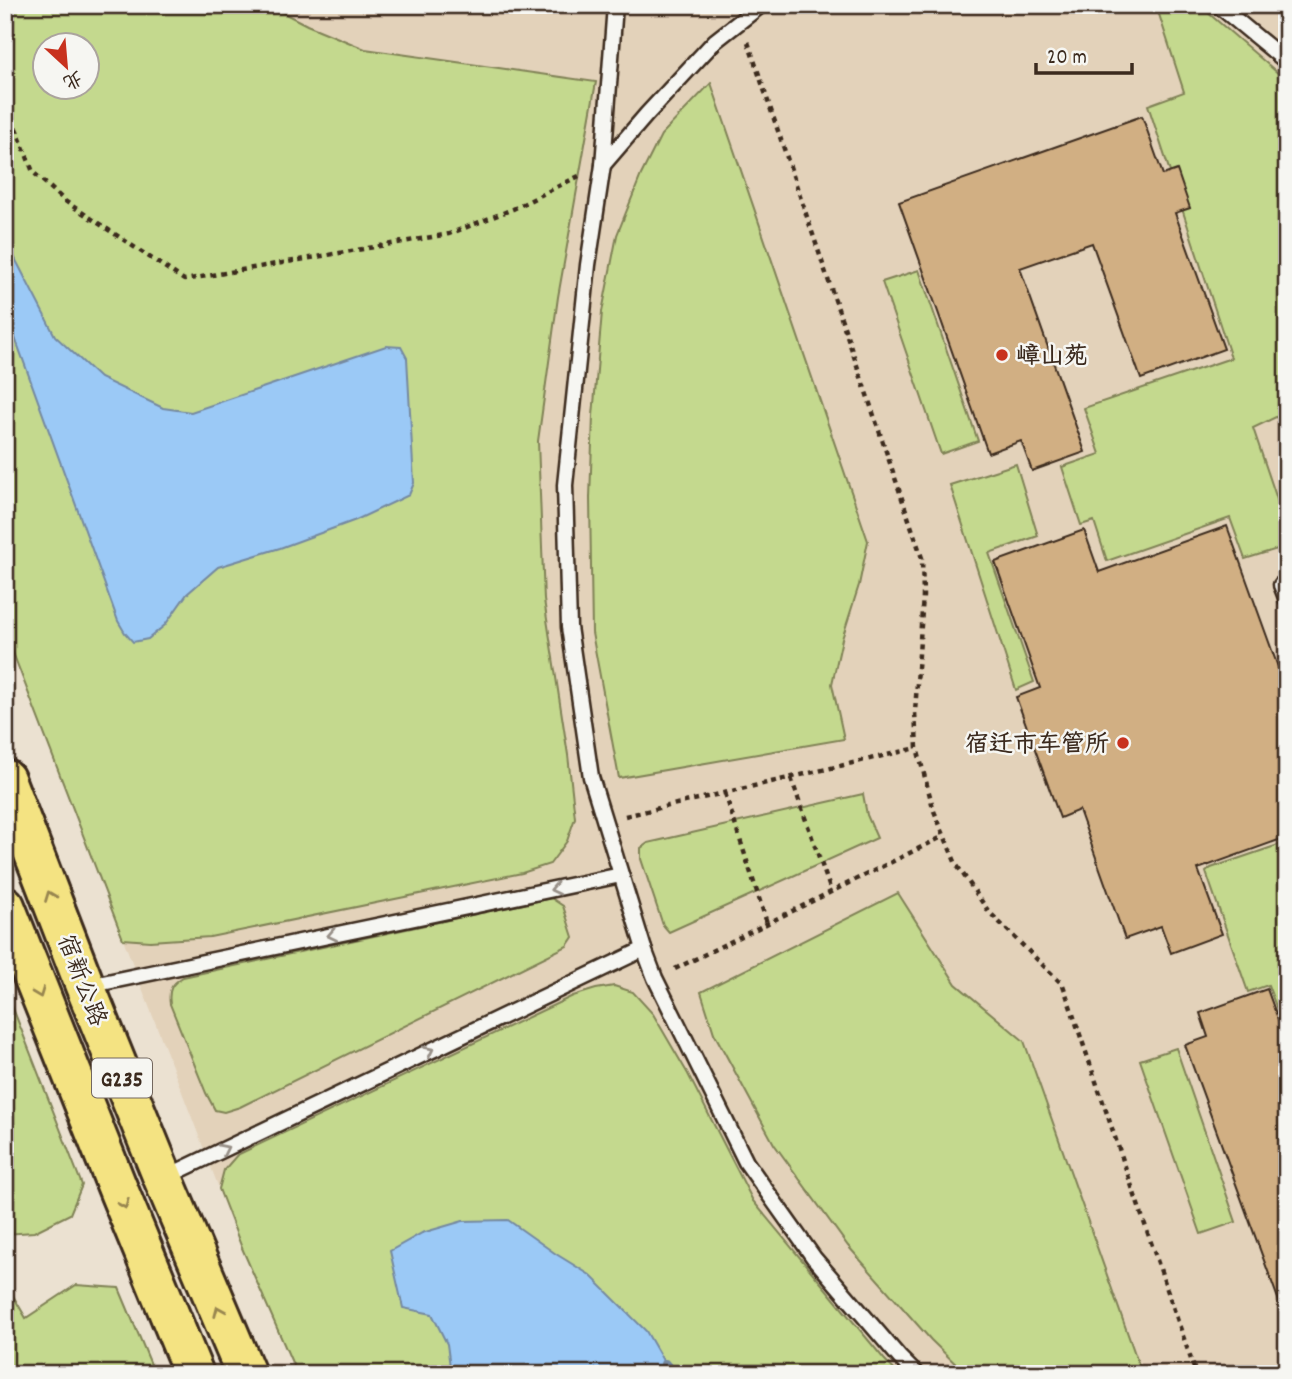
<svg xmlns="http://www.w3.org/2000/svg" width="1292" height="1379" font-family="Dekko,'LXGW WenKai TC',sans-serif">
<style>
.built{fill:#e3d2ba;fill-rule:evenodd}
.green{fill:#c4d98e;stroke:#808256;stroke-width:2;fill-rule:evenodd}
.water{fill:#9bc9f6;stroke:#7589a0;stroke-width:2}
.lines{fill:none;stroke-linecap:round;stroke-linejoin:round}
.stream{stroke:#7589a0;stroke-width:10}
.building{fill:#d1af83;stroke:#3b2a1e;stroke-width:2}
.service-casing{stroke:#3b2a1e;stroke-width:19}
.trunk-casing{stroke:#3b2a1e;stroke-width:44}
.path{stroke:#3b2a1e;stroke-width:4.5;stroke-dasharray:5 5;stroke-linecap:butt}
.service{stroke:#f6f6f2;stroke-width:14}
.trunk{stroke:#f4e382;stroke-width:38}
.oneway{stroke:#989088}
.oneway2{stroke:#988650}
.poi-dot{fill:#c8321e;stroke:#f6f6f2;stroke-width:2.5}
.labels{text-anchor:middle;stroke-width:5;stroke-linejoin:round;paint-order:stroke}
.shield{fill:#f6f6f2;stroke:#73675e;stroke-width:2}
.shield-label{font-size:23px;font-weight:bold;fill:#3b2a1e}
.poi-label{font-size:24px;font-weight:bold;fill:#3b2a1e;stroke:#f6f6f2;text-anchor:start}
.street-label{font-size:24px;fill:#3b2a1e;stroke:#f6f6f2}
</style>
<rect width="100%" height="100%" fill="#ebe1d1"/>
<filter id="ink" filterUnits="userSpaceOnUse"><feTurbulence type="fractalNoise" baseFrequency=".0143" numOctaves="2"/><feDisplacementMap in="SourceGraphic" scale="14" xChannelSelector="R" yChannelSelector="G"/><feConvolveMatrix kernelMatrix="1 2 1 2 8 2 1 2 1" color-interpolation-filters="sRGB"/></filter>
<g filter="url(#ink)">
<!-- built -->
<path class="built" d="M5,5H1287V1374H297L242,1248L5,632ZM46,46H88V88H46Z"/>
<!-- green -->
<g class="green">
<path d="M5,5H268L307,25L365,49L596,82L558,297L538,441L544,600L568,755L575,818L567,841L550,864L522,873L210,937L150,941L123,939L5,632ZM46,46H88V88H46Z"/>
<polygon points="1156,5 1199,5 1287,81 1287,428 1278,416 1253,428 1287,529 1287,546 1245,559 1230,518 1107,561 1094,521 1081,525 1062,467 1100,454 1084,408 1231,358 1148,105 1184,92"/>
<polygon points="711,83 868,541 859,585 842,639 832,684 844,739 619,778 592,633 590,498 593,416 602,312 617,235 641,175 661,135"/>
<polygon points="919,270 978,441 941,454 882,282"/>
<polygon points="1016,464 1038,536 989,553 1034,682 1016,690 950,485"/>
<polygon points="863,794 867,815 877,838 669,932 663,925 641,859 641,848 648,843"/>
<polygon points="1287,842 1287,1036 1268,985 1248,992 1206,872 1211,868"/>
<polygon points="898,893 956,984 1024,1041 1142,1374 966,1374 931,1340 848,1246 774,1144 714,1033 701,992"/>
<path d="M551,898L563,906L573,937L567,946L240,1107L224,1112L215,1110L206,1093L170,1004C168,990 171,984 183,977Z"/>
<polygon points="614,986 633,992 653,1014 688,1074 753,1201 884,1359 898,1374 297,1374 242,1248 219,1189 224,1170 237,1155 573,996 596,989"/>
<polygon points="5,988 82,1185 70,1214 34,1232 5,1234"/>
<polygon points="1176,1048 1236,1222 1201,1234 1140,1060"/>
<polygon points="5,1282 26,1318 76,1285 119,1288 155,1374 5,1374"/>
</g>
<!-- water -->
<g class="water">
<polygon points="5,239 55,336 100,378 163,408 191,412 386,346 401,347 407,358 414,483 409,495 356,520 280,548 218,567 187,594 165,625 148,639 133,642 125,633 118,621 5,310"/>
<polygon points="508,1220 556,1254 590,1275 646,1331 665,1364 662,1374 601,1374 600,1372 597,1374 451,1374 447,1344 432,1314 403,1308 390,1251 422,1233 463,1221"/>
</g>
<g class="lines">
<!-- stream -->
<polyline class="stream" points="665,1364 673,1374"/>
</g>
<!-- building -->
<g class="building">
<polygon points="1142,116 1163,175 1177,170 1190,208 1175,213 1224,349 1141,379 1092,243 1020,268 1085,452 1032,471 1021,441 988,453 899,202"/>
<polygon points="1227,526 1287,692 1287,837 1198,869 1222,934 1171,953 1161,926 1125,939 1079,810 1060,818 1016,697 1040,688 995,562 1084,530 1099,572"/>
<polygon points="1267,989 1287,1044 1287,1315 1284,1315 1185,1045 1208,1037 1200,1013"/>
</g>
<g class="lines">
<defs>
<g id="service">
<polyline points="615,5 603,165 588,265 565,485 569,627 591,777 644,949 655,978 746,1162 814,1258 900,1358 916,1374"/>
<polyline points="1218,5 1287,62"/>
<polyline points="603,165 647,114 715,41 761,5"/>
<polyline points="1287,583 1281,585 1287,600"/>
<polyline points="88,986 621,875"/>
<polyline points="164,1178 644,949"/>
</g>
<g id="trunk">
<polyline points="5,779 85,986 163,1178 246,1374"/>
<polyline points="5,906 120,1194 194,1374"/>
</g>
</defs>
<!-- service casing -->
<use href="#service" class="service-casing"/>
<!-- trunk casing -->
<use href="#trunk" class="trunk-casing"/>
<!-- path -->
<g class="path">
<polyline points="748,42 922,558 923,596 915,712 917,748 934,811 956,864 989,912 1063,985 1196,1374"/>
<polyline points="5,100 33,172 65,201 184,280 449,234 513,209 579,176"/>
<polyline points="791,778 831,891"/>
<polyline points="725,793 767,923"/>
<polyline points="625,816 917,748"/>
<polyline points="675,969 944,836"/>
</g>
<!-- service -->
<use href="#service" class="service"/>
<!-- trunk -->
<use href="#trunk" class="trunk"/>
</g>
<!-- one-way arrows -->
<defs><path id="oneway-chevron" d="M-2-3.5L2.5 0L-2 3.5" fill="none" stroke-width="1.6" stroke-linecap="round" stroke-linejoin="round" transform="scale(1.75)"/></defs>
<g class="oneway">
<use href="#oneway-chevron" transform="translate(555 889) rotate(168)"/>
<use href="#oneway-chevron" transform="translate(332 935) rotate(168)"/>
<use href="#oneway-chevron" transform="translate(429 1051) rotate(-26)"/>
<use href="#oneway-chevron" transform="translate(224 1149) rotate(-26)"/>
</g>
<g class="oneway2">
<use href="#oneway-chevron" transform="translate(50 896) rotate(-111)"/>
<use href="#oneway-chevron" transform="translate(39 993) rotate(69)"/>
<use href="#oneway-chevron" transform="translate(124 1204) rotate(67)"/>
<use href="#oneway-chevron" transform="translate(219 1311) rotate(-113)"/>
</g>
</g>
<!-- markers -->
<g class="poi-dot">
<circle cx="1002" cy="355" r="7"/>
<circle cx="1123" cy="743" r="7"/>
</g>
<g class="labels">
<!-- shield labels -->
<rect class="shield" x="92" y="1058.5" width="60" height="39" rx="5"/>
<g class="shield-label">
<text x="122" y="1086">G235</text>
</g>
<!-- poi labels -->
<g class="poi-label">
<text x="1016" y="363">嶂山苑</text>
<text x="1109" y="751" text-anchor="end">宿迁市车管所</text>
</g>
<!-- street labels -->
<g class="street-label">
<text transform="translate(83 980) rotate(69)" y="8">宿新公路</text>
</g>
</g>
<!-- margin -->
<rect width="1292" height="1379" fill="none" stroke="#f6f6f2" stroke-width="28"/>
<rect x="14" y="14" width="1264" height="1351" fill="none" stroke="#3b2a1e" stroke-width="2.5" filter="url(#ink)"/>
<!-- north arrow -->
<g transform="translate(66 66) rotate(154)"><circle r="33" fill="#f6f6f2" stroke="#aba49d" stroke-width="2"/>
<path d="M0-5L12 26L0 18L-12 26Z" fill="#c8321e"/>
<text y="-10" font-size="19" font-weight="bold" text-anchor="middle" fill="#3b2a1e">北</text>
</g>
<!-- scale -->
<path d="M1036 63v10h96v-10" fill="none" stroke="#3b2a1e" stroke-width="3.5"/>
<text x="1047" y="63" font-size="21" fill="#3b2a1e" stroke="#f6f6f2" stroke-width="5" paint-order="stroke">20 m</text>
</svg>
